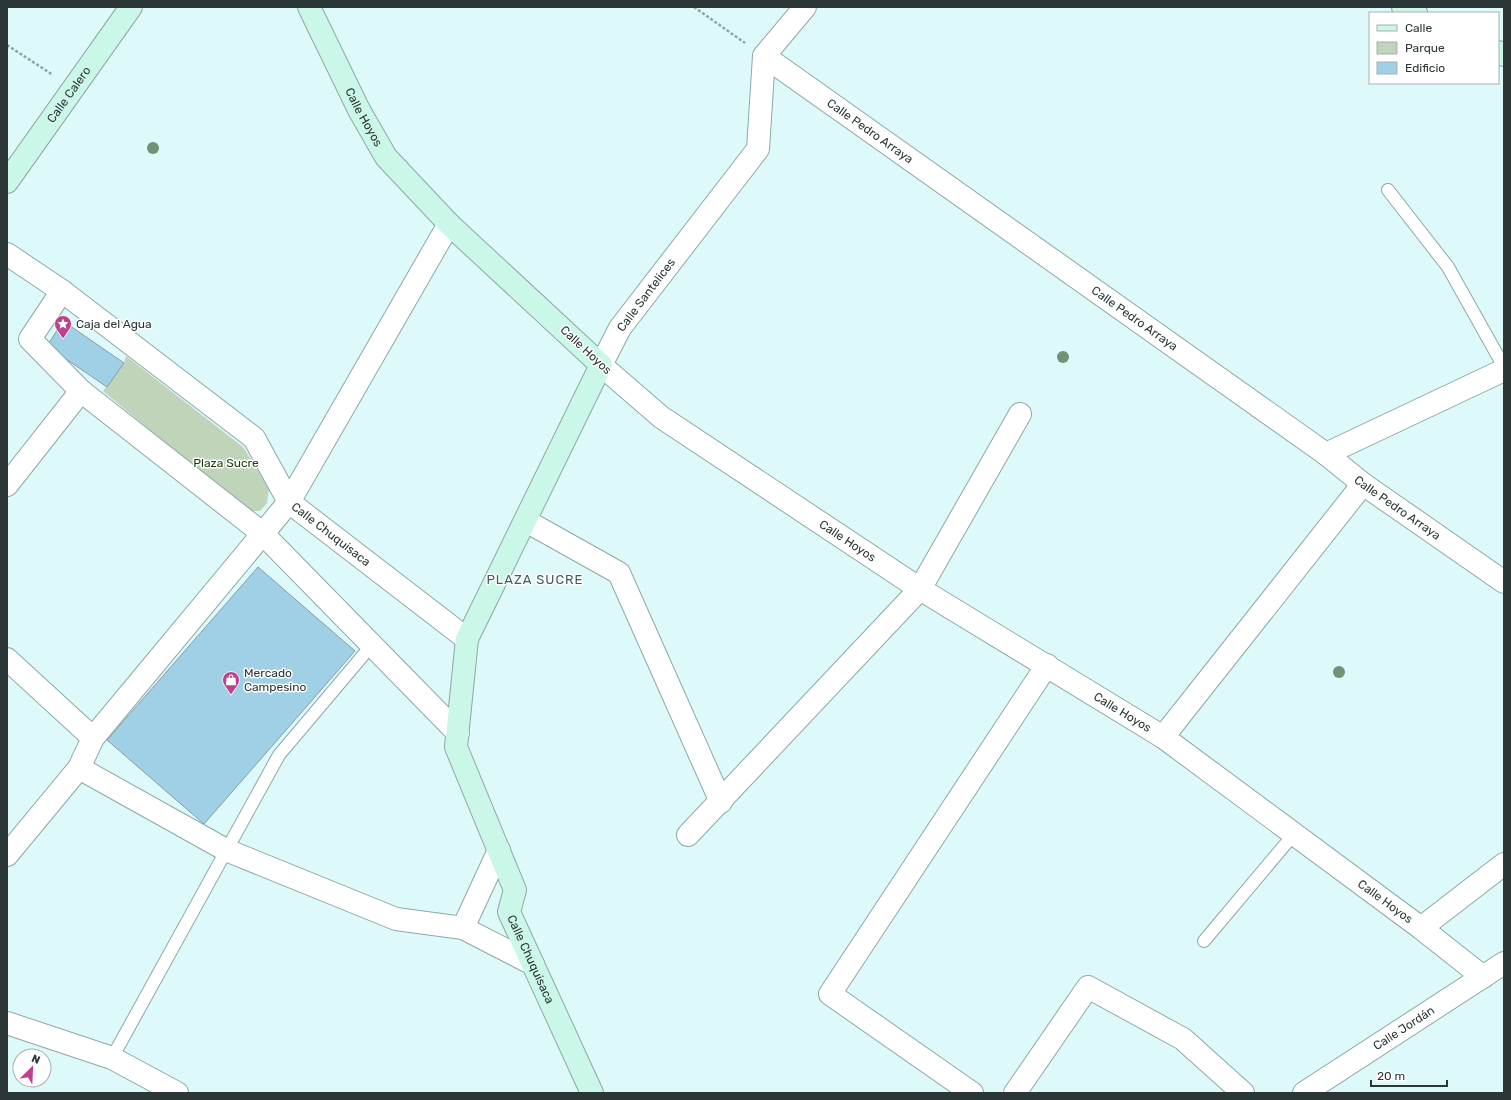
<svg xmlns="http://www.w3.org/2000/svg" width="1511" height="1100" font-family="Rubik,sans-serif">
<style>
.green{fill:#bfd4b8}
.building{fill:#9fd0e6;stroke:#879da7}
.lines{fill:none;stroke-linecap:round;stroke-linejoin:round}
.service-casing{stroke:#8ea8a8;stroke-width:14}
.minor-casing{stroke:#8ea8a8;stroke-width:24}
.secondary-casing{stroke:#8ea8a8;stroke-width:24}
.path{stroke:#91a5a5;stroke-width:2.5;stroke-dasharray:3 2;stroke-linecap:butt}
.service{stroke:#fff;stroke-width:12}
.minor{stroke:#fff;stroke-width:22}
.secondary{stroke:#cbf7e8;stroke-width:22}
.tree{fill:#719274}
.labels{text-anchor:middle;stroke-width:3;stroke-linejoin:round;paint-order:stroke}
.street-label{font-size:12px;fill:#2b3636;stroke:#fff}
.poi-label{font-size:12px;fill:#2b3636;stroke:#fff;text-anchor:start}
.park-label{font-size:12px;fill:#183d07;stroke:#fff}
.neighbourhood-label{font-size:13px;letter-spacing:1px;fill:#455c5d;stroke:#fff}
</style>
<rect width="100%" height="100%" fill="#ddf9f9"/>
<!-- green -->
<polygon class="green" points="126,356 243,447 269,488 267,503 260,511 249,511 234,500 103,391 124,363"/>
<!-- building -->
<g class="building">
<polygon points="63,321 124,363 107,387 47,346"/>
<polygon points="258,567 355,651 204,824 107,740"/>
</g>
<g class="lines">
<defs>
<g id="service">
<polyline points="1388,190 1448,267 1504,367"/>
<polyline points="1204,941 1294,834"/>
<polyline points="112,1058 279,755 371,646"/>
</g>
<g id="minor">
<path id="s1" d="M805,7L764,56L758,149L620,328L601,365L661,417L920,589L1163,737L1421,928L1483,977"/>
<path id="s2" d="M764,56L1326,454L1363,484L1504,582"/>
<path id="s3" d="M7,254L62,291L254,438L289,502L467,639"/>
<polyline points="62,291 30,339 81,391 262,533 458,733"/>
<polyline points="1326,454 1504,370"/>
<polyline points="7,485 81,391"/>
<polyline points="526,521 619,573 721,802"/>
<polyline points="7,659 93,738"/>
<polyline points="1163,737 1363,484"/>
<polyline points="79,768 226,850 396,919 463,928 533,964"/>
<polyline points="688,835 920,589 1020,414"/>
<polyline points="7,855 79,768 93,738 289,502 449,224"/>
<polyline points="463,928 499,850"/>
<polyline points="1421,928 1504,864"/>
<polyline points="7,1023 112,1058 177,1093"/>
<polyline points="972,1093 830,994 1047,665"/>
<polyline points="1015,1093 1088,987 1183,1039 1243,1093"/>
<path id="s4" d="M1304,1093L1504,963"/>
</g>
<g id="secondary">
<path id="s5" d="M309,7L359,110L386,157L449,224L601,365L467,639L456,747L515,890L509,912L592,1093"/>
<polyline points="1403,7 1416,13"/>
<polyline points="1498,52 1504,55"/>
<path id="s6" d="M7,182L131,7"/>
</g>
</defs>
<!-- service casing -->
<use href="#service" class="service-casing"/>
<!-- minor casing -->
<use href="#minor" class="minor-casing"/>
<!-- secondary casing -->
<use href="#secondary" class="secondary-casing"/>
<!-- path -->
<g class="path">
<polyline points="694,7 745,43"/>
<polyline points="7,45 53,75"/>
</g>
<!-- service -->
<use href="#service" class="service"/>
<!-- minor -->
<use href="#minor" class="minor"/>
<!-- secondary -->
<use href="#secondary" class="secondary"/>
</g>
<!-- trees -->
<g class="tree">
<circle cx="153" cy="148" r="6"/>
<circle cx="1063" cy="357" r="6"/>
<circle cx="1339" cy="672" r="6"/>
</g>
<!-- icons -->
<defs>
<symbol id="sight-pin" viewBox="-11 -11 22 30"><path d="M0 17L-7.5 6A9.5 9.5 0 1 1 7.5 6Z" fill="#bf408d" stroke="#fff"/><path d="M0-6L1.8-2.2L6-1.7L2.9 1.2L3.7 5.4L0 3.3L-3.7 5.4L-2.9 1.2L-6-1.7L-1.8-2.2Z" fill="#fff"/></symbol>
<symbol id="shop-pin" viewBox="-11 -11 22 30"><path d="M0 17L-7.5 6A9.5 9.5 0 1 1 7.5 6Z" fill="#bf408d" stroke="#fff"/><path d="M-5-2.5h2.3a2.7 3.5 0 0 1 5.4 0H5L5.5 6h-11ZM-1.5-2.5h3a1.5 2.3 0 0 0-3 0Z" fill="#fff"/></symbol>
</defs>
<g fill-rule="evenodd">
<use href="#sight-pin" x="53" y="314" width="20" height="27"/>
<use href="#shop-pin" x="221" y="670" width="20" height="27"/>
</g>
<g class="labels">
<!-- street labels -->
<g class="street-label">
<text dy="4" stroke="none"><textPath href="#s6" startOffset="107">Calle Calero</textPath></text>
<text dy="4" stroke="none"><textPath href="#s5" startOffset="123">Calle Hoyos</textPath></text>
<text dy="4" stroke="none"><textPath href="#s2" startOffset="130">Calle Pedro Arraya</textPath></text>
<text transform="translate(646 295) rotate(-53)" y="4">Calle Santelices</text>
<text dy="4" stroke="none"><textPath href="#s2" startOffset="454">Calle Pedro Arraya</textPath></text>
<text transform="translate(586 350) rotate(43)" y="4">Calle Hoyos</text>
<text dy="4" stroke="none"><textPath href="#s2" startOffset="778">Calle Pedro Arraya</textPath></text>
<text dy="4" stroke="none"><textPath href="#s3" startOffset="434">Calle Chuquisaca</textPath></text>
<text dy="4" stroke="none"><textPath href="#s1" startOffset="728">Calle Hoyos</textPath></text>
<text dy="4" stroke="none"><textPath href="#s1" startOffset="1052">Calle Hoyos</textPath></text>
<text dy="4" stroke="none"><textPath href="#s1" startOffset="1376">Calle Hoyos</textPath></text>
<text dy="4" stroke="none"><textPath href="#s5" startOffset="1111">Calle Chuquisaca</textPath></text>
<text dy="4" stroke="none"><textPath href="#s4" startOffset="119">Calle Jordán</textPath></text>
</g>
<!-- poi labels -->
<g class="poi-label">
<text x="76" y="328">Caja del Agua</text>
<text x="244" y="677">Mercado<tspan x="244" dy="14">Campesino</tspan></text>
</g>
<!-- park labels -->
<g class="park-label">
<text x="226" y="467">Plaza Sucre</text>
</g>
<!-- neighbourhood labels -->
<g class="neighbourhood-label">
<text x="535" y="584">PLAZA SUCRE</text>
</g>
</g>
<!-- border -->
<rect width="1511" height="1100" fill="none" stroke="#2b3636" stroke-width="16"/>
<!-- legend -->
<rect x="1369" y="12" width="130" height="72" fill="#ffffff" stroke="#aaafaf"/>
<rect x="1377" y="25" width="20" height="6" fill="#cbf7e8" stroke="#aaafaf"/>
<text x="1405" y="32" font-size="12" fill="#2b3636">Calle</text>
<rect x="1377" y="42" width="20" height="12" fill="#bfd4b8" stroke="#aaafaf"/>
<text x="1405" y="52" font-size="12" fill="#2b3636">Parque</text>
<rect x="1377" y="62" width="20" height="12" fill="#9fd0e6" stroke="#aaafaf"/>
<text x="1405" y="72" font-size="12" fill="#2b3636">Edificio</text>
<!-- north arrow -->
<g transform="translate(32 1068) rotate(24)"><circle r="19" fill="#ffffff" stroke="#aaafaf"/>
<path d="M0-3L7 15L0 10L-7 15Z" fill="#bf408d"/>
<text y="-6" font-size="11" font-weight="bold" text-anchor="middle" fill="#2b3636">N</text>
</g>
<!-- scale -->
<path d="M1371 1080v6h76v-6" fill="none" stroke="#2b3636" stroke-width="2"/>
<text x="1377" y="1080" font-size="12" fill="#2b3636" stroke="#ffffff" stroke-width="3" paint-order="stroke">20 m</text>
</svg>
